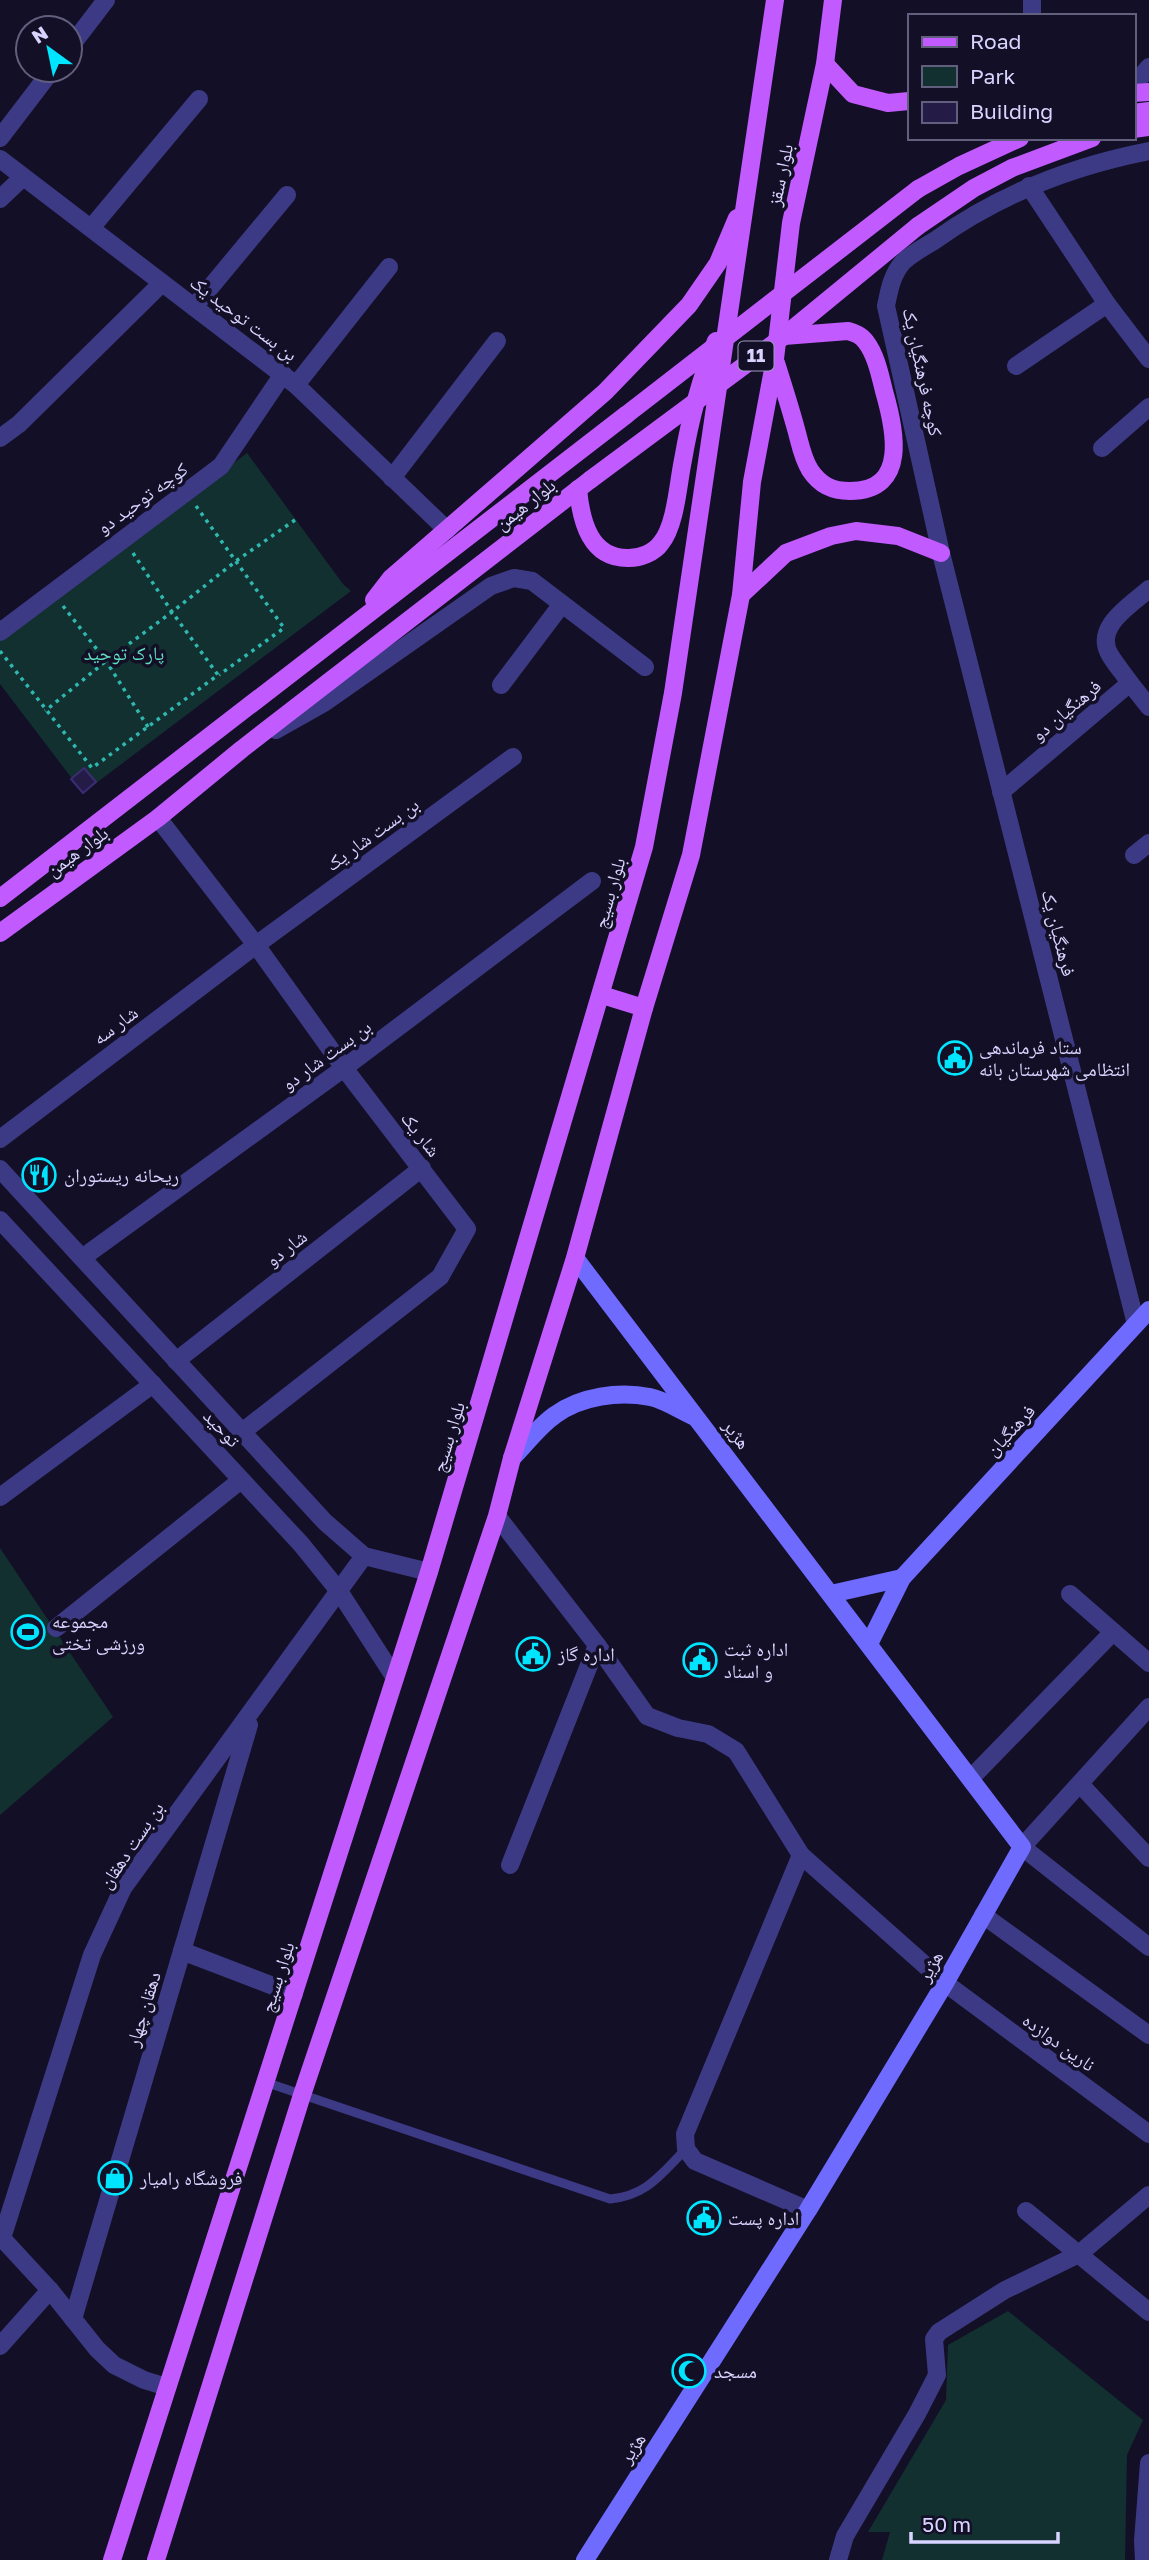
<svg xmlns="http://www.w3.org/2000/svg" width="1149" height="2560" font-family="'Golos Text','Noto Naskh Arabic',sans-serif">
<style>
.green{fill:#12302f}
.building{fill:#241b47;stroke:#3b2d73;stroke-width:2}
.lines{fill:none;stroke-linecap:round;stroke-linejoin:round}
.path{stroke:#2fb8b0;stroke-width:3.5;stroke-dasharray:3.5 5;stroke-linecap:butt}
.service{stroke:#3d3a85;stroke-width:9}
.minor{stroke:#3d3a85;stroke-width:18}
.tertiary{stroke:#3d3a85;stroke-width:18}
.secondary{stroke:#6f6bff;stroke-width:18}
.primary{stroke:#c25bff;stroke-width:18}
.primary-bridge{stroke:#c25bff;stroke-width:18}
.labels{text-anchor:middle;stroke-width:7;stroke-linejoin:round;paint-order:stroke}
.shield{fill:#130f26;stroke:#9e99be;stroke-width:2}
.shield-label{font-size:18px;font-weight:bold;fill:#d9d4ff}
.street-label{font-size:19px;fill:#d9d4ff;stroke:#130f26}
.park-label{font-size:19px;fill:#5fe0c0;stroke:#130f26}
.poi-label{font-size:19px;fill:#d9d4ff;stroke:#130f26;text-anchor:start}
</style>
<rect width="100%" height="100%" fill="#130f26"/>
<!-- green -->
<g class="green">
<polygon points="247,453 343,584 351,591 83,793 0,684 0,637"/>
<polygon points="0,1548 113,1717 0,1815"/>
<polygon points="1008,2311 1143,2420 1127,2455 1125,2560 882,2560 890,2532 868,2532 946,2400 948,2345"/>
</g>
<!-- building -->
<polygon class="building" points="84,768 96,782 83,793 71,779"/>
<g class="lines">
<!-- path -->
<g class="path">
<polyline points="196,506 284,628 219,675"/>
<polyline points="133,553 172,612 236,561 295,520"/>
<polyline points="63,606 106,661 148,727"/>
<polyline points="0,651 92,768 218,675 172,612 106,661 45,711"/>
</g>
<!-- service -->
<path class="service" d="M265,2082L610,2199C647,2196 662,2173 686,2149"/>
<!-- minor -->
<g class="minor">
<polyline points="1032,16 1032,0"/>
<polyline points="70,47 106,0"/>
<polyline points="1133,86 1149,67"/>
<polyline points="0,138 52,70"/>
<polyline points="0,159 296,385 447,530"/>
<polyline points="1029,186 1107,304 1149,359"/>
<polyline points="0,199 23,177"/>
<polyline points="91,228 199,99"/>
<polyline points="194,307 287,195"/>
<polyline points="1016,366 1107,304"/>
<polyline points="296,385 389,267"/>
<polyline points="0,438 19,424 162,283"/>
<polyline points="1102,448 1149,407"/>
<polyline points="392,478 497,341"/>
<polyline points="0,632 221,466 283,374"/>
<polyline points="1130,683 1149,707"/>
<polyline points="501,685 562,604"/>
<polyline points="276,730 324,703 491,586 514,578 532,581 645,667"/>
<path d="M1001,792L1130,683C1124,674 1116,665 1110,655C1093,627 1131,605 1149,589"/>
<polyline points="158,818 256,945 344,1068 467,1229 440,1277 242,1432"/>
<polyline points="1134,855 1149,843"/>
<polyline points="0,1139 256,945 513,757"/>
<polyline points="82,1258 344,1068 592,881"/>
<path d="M1136,1324L941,553L886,306C889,291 892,274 903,262C911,254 924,247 934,241C998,195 1072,166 1149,151"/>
<polyline points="176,1361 422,1168"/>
<polyline points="0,1497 153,1384"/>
<polyline points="497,1516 597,1645 647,1716 678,1728 708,1734 736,1751 801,1855 945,1983 1149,2134"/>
<polyline points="1070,1594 1149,1663"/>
<polyline points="56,1628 241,1480"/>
<polyline points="1149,1707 1022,1847 1149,1947"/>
<polyline points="971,1778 1113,1632"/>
<polyline points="1080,1784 1149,1858"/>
<polyline points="801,1855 685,2134 686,2149 695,2161 808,2210"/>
<polyline points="510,1865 597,1645"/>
<polyline points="983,1915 1149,2035"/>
<polyline points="182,1951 294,1994"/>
<polyline points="1026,2211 1149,2312"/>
<polyline points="0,2236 50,2290 97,2349 114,2365 144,2380 167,2387"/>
<polyline points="2,2238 92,1955 123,1888 364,1556"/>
<polyline points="73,2319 249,1725"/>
<polyline points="0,2346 50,2290"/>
<polyline points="838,2560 845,2536 917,2414 937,2375 934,2339 939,2332 1005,2290 1079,2254 1149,2195"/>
<polyline points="1144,2560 1143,2541 1149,2463"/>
</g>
<!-- tertiary -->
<g class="tertiary">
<polyline points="0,1169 325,1522 364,1556 429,1572"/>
<polyline points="0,1220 301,1544 339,1591 395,1678"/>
</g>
<!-- secondary -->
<g class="secondary">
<polyline points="575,1258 1022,1847 945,1983 808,2210 585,2560"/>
<path d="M512,1458C526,1444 539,1426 555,1415C581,1396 619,1391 650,1397C665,1400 681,1411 695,1417"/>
<polyline points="831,1594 902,1578"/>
<polyline points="869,1644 902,1578 1149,1310"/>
</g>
<!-- primary -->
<g class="primary">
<polyline points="825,64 853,94 888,103 909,101"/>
<polyline points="1133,93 1149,92"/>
<polyline points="1133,113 1149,111"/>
<polyline points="1133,129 1149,127"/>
<polyline points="918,189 959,166 1020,138"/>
<polyline points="918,226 974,188 1012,168 1092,138"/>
<path d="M776,363C783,385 790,407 796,429C800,443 802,457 810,470C820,485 832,491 850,491C909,491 895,429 884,391C880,375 876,355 866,342C861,335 855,333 848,331L784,336"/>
<path d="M578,489C581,521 590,559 629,558C640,558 654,553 661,543C676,525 678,483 683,460C690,419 700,380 716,341"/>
<polyline points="741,595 786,553 831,536 856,531 898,536 941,553"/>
<polyline points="374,600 391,578 605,392 689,305 718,263 737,218"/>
<polyline points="0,898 626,415"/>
<polyline points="0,933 158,818 242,749 590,480"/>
<polyline points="602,995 644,1008"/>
<polyline points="112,2560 429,1572 644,847 673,693 775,0"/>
<polyline points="156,2560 302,2095 497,1516 512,1458 575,1258 644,1008 691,855 741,595 752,482 775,359 791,223 825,64 833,0"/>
</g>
<!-- primary-bridge -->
<g class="primary-bridge">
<polyline points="626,415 918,189"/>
<polyline points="590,480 784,336 918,226"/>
</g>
</g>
<!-- icons -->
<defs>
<symbol id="civic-ring" viewBox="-11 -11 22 22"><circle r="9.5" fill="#130f26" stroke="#00e5ff" stroke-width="1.5"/><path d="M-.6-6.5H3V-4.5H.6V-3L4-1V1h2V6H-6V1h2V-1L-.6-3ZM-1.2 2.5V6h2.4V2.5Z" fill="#00e5ff"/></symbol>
<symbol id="restaurant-ring" viewBox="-11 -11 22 22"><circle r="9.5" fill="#130f26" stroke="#00e5ff" stroke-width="1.5"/><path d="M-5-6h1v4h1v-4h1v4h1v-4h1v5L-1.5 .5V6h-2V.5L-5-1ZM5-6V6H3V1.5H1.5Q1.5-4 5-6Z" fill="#00e5ff"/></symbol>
<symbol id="stadium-ring" viewBox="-11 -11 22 22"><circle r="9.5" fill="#130f26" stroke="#00e5ff" stroke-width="1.5"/><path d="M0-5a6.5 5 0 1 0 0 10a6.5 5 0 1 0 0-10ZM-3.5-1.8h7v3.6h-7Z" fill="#00e5ff"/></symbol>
<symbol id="shop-ring" viewBox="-11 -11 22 22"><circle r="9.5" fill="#130f26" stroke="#00e5ff" stroke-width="1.5"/><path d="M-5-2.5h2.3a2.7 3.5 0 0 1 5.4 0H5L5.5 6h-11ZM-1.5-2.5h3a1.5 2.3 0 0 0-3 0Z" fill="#00e5ff"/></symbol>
<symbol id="mosque-ring" viewBox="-11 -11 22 22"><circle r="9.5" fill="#130f26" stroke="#00e5ff" stroke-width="1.5"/><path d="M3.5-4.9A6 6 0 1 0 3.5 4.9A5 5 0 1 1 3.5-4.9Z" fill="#00e5ff"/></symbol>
</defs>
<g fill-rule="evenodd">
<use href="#civic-ring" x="936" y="1039" width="38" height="38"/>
<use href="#restaurant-ring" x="20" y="1156" width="38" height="38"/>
<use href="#stadium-ring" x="9" y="1613" width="38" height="38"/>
<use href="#civic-ring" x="514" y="1635" width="38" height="38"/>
<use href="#civic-ring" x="681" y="1641" width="38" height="38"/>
<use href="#shop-ring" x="96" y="2159" width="38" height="38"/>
<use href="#civic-ring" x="685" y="2199" width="38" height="38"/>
<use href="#mosque-ring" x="670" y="2352" width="38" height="38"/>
</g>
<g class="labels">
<!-- shield labels -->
<rect class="shield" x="738.5" y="341.5" width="35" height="29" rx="5"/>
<g class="shield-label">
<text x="756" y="362">11</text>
</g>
<!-- street labels -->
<g class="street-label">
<text transform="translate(780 175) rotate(-78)" y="7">بلوار سقز</text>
<text transform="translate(244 318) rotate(37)" y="7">بن بست توحید یک</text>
<text transform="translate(923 372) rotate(78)" y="7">کوچه فرهنگیان یک</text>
<text transform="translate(142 498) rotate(-36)" y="7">کوچه توحید دو</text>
<text transform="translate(525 504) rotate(-38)" y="7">بلوار هیمن</text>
<text transform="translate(1066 710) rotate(-40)" y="7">فرهنگیان دو</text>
<text transform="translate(372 834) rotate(-36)" y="7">بن بست شار یک</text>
<text transform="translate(77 851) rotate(-36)" y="7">بلوار هیمن</text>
<text transform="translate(609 893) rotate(-74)" y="7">بلوار بسیج</text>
<text transform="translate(1059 933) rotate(76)" y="7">فرهنگیان یک</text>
<text transform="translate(115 1025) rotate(-37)" y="7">شار سه</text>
<text transform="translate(326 1055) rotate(-36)" y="7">بن بست شار دو</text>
<text transform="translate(421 1134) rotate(52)" y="7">شار یک</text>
<text transform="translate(286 1248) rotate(-38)" y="7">شار دو</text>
<text transform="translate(222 1428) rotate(47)" y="7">توحید</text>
<text transform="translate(1010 1430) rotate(-47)" y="7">فرهنگیان</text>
<text transform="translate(737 1434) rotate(53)" y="7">هژیر</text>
<text transform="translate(448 1437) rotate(-73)" y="7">بلوار بسیج</text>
<text transform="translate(131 1845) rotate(-56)" y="7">بن بست دهقان</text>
<text transform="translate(930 1966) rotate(-60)" y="7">هژیر</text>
<text transform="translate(277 1977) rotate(-72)" y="7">بلوار بسیج</text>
<text transform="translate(143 2009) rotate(-73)" y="7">دهقان چهار</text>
<text transform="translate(1059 2042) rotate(36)" y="7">نارین دوازده</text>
<text transform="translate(632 2448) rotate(-57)" y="7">هژیر</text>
</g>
<!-- park labels -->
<g class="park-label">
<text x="124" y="660">پارک توحید</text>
</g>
<!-- poi labels -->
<g class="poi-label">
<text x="979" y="1054">ستاد فرماندهی<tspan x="979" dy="22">انتظامی شهرستان بانه</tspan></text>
<text x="64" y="1182">ریحانە ریستوران</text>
<text x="52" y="1628">مجموعه<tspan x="52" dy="22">ورزشی تختی</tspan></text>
<text x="724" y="1656">اداره ثبت<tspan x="724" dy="22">و اسناد</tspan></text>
<text x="558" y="1661">اداره گاز</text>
<text x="140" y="2185">فروشگاه رامیار</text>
<text x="728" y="2225">اداره پست</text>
<text x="714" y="2378">مسجد</text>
</g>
</g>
<!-- legend -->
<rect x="908" y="14" width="228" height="126" fill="#130f26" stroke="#625e7d" stroke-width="2"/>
<rect x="922" y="37" width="35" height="10" fill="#c25bff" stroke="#625e7d" stroke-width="2"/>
<text x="970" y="49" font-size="21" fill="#d9d4ff">Road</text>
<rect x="922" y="66" width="35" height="21" fill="#12302f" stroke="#625e7d" stroke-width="2"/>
<text x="970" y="84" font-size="21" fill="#d9d4ff">Park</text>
<rect x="922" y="102" width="35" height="21" fill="#241b47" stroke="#625e7d" stroke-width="2"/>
<text x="970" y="119" font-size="21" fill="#d9d4ff">Building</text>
<!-- north arrow -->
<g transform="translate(49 49) rotate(327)"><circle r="33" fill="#130f26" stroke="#625e7d" stroke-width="2"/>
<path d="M0-5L12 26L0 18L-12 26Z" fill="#00e5ff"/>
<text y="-10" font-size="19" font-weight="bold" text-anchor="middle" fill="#d9d4ff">N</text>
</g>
<!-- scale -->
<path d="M911 2532v10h147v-10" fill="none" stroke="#d9d4ff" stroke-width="3.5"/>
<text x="922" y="2532" font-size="21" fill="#d9d4ff" stroke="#130f26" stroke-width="5" paint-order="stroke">50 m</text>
</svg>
